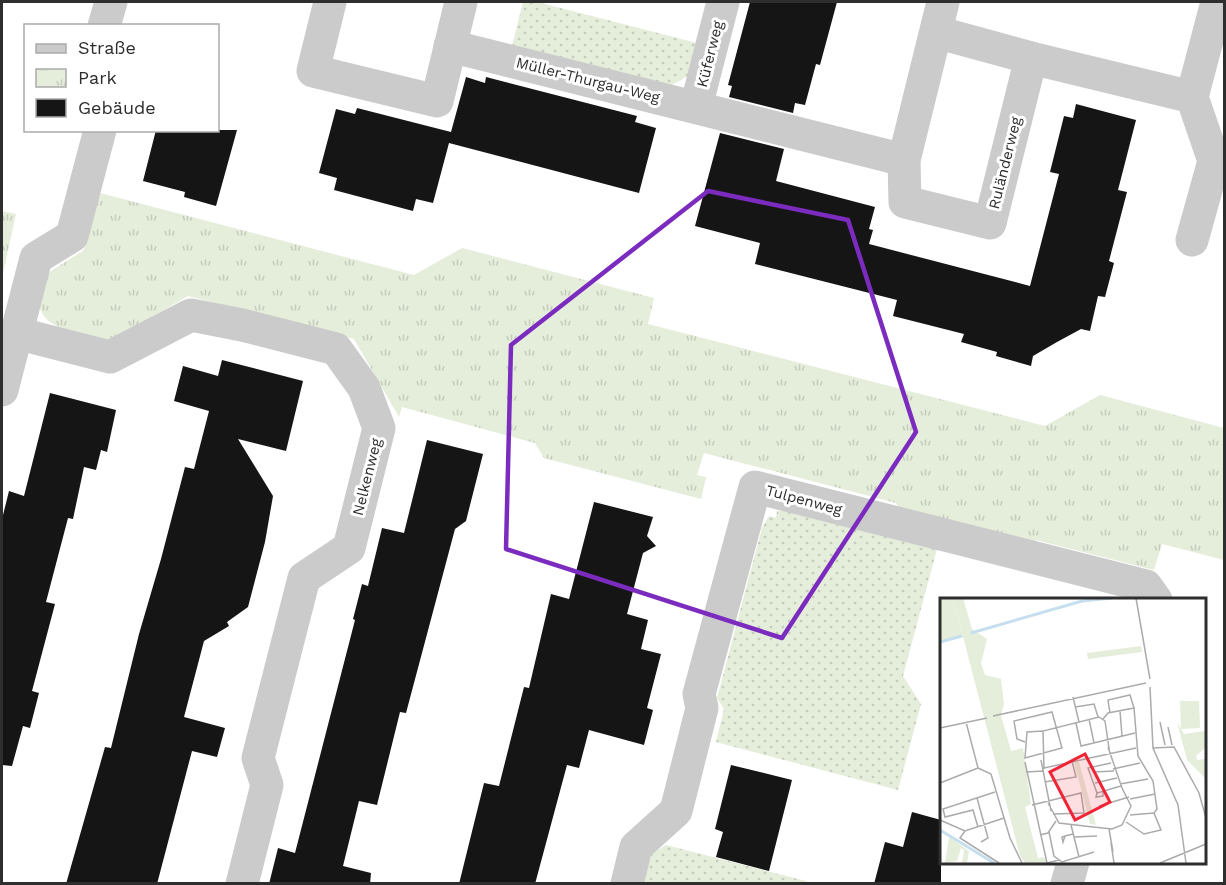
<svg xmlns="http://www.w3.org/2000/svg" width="1226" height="885" font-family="'Work Sans',sans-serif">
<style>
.grass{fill:url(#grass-dots)}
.park{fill:url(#park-tufts)}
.building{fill:#151515}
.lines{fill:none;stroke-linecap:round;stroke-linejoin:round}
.minor{stroke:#cbcbcb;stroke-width:33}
.marked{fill:none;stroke:#7b2cbf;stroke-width:4.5;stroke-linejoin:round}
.labels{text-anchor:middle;stroke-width:6;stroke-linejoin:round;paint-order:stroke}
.street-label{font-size:15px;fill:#2e2e2e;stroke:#fff}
.inset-river{fill:none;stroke:#c5dfee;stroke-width:3}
.inset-road{fill:none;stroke:#ababab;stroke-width:1.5}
.view{fill:#f12436;fill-opacity:0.15;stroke:#f12436;stroke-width:3}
.inset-edge{fill:none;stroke:#2e2e2e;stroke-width:3}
</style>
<defs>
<pattern id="grass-dots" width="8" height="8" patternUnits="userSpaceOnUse" patternTransform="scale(1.5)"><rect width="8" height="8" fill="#e5eddb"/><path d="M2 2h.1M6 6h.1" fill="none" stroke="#c5ccbc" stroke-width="1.8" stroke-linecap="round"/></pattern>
<pattern id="park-tufts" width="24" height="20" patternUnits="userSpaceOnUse" patternTransform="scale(1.5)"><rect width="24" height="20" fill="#e5eddb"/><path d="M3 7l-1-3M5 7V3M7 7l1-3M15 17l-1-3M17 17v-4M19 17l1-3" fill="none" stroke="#c5ccbc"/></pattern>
</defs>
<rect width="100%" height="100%" fill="#fff"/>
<!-- grass -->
<g class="grass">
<polygon points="523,2 537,2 697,43 695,72 663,90 511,50"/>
<polygon points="777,511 791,511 937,549 903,676 921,704 898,790 716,742 724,709 717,698 762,528 769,516 776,518"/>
<polygon points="666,845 806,881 806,884 641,884 649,855"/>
</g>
<!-- park -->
<g class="park">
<path d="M100,193L414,275L462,248L654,298L648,324L1045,426L1100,395L1224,428V560L1162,544L1154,570L1036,540L1021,549L905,519L896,503L704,453L697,475L706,477L701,499L544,458L535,443L402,407L399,417L354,339L188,296L111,341C92,336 41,331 40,305C40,295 46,283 48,273L84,250Z"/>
<polygon points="2,211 16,214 2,278"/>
</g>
<!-- building -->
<g class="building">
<polygon points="750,2 837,2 820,65 816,64 805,105 795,103 793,113 729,97 732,86 728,85"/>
<polygon points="466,77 485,83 486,77 637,116 635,122 656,128 639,193 449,143 433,203 416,199 413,211 334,190 337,178 319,173 336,109 355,114 357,108 451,132"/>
<polygon points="1076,104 1136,120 1118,190 1127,192 1109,261 1114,263 1105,297 1098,296 1090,331 1081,329 1057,342 1033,356 1031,366 996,356 997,352 961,342 964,334 893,316 897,300 755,264 760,243 695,226 720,133 784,149 776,181 875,207 869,229 873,230 869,244 1030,286 1059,174 1050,172 1064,116 1073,118"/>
<polygon points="156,130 237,130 216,206 184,197 185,192 143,181"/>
<polygon points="222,360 303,381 286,451 238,439 273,496 265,542 248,607 227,622 229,626 204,641 184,717 225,728 217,757 192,751 157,884 66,884 105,747 111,748 139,634 161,559 185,467 194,469 209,411 174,401 183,366 218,376"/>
<polygon points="50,393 116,410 107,452 101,450 96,470 84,467 73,519 68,518 46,602 55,604 32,691 39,693 30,728 23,726 12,766 2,765 2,519 9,491 24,496"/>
<polygon points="427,440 483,454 466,521 455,529 406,713 400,712 377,805 359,801 343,866 371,873 370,884 269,884 278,848 295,853 355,620 353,619 362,584 368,586 382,528 404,533"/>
<polygon points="594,502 653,517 647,536 656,546 643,553 627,614 648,620 641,649 661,654 647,708 653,710 644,745 589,730 579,768 567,765 535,884 459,884 484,783 499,786 524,687 529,688 551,594 569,599"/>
<polygon points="731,765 792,780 769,871 716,857 723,832 715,829"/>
<polygon points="912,812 941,820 941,884 874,884 885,842 903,847"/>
</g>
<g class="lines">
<!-- minor -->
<g class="minor">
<polyline points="330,2 313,71 437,101 461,2"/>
<polyline points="104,26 111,2"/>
<polyline points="936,32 1031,58 990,223 905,202 904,160 943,2"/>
<polyline points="450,46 904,160"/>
<polyline points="1031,58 1192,97"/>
<polyline points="696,107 723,2"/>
<polyline points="1192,240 1214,161 1192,97 1217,2"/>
<polyline points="16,333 110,357 191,315 242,325 336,349 364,388 379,428 349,548 304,578 258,758 267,785 242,884"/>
<polyline points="2,390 36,258 72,236 100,130"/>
<polyline points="627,884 636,847 676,811 702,708 699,694 755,487 1146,586 1156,600"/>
<polyline points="1067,884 1073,862"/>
</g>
</g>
<!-- marked area -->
<path class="marked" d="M708,191L848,220L916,432L782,638L506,549L511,345Z"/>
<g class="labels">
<!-- street labels -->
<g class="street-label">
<text transform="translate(710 54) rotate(-76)" y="5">Küferweg</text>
<text transform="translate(588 80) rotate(14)" y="5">Müller-Thurgau-Weg</text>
<text transform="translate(1005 163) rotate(-76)" y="5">Ruländerweg</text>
<text transform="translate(367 477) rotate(-76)" y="5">Nelkenweg</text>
<text transform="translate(804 500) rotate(15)" y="5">Tulpenweg</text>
</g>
</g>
<!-- overview -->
<g transform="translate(940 598)">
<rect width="266" height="266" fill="#fff"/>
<path d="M13,0H23L32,31L47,41L41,65L45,77L61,81L64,106L61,117L71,153L83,150L91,206L85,209L98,260L104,259L107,265H85L80,258ZM201,48L202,54L148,61L147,55ZM237,124L244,136L265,133V150L256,158L257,162L265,161V180L247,162Z" fill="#e5eddb"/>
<path d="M9,239L29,253L27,265H22L24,252L21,250L17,263L5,265Z" fill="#e5eddb"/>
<path d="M81,155L86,189L75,191L67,159Z" fill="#e5eddb"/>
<path d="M0,0H13L23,39L0,45ZM134,164H139L156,227L150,226Z" fill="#e5eddb"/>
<path d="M240,103H259L260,130L241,131Z" fill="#e5eddb"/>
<path class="inset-river" d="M31,35L142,3L172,0M0,44L22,38M0,232L54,265"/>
<path class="inset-road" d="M196,0L210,81M210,89L213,150L238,207L246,265M133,99L139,124M135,109L154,106L158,119M180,113L182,138M170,115L168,102L190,97L194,110M53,118L206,85M149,121L154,145M163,121L168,115L194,110L198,158L213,183L217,211L214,215L221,232L204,236L186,224M26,124L38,170M220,124L225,147M136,125L141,148L195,135M228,129L232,147M0,130L47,120M85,144L77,141L74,123L112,114L122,150L85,160L87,134L103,133M168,149L182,190M213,150L234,149L259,195L266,220M101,162L111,213M85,164L107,265L119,262M38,170L51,176L70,240L82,265M104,170L196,150M104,171L103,133L159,119L165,123L170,157M173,171L200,165M86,174L104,173M153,174L174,173M105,184L136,179L132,163M0,185L38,170M155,185L177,180M180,186L208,181M163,193V198L156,199L157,195L181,188M157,195L148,170L171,165M37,200L48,240L41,244M190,201L215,196M108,205L119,225L153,229M92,207L141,195L144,215L113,216M159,208L189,199M190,217L214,215M0,222L25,233L64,220M131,227L139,259M144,228L172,231L182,227L191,208L181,188M38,229L33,212L5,219L3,211L55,194M169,231L173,254M25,233L20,240L59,265M109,234L114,258L122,264L154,254M100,237L108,235L116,223M125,238L123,244L122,239L125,238L133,236M134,239L157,238M171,245L174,265M220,265L266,246"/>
<path class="view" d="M145,156L170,204L135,222L110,174Z"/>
<rect width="266" height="266" class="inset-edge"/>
</g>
<!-- border -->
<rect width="1226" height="885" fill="none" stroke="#2e2e2e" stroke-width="6"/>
<!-- legend -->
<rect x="24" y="24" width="195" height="108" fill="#ffffff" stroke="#ababab" stroke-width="1.5"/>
<rect x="36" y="44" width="30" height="9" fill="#cbcbcb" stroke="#ababab" stroke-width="1.5"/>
<text x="78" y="54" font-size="18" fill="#2e2e2e">Straße</text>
<rect x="36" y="69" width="30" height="18" fill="url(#park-tufts)" stroke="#ababab" stroke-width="1.5"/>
<text x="78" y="84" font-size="18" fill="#2e2e2e">Park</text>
<rect x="36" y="99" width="30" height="18" fill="#151515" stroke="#ababab" stroke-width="1.5"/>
<text x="78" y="114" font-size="18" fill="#2e2e2e">Gebäude</text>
</svg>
